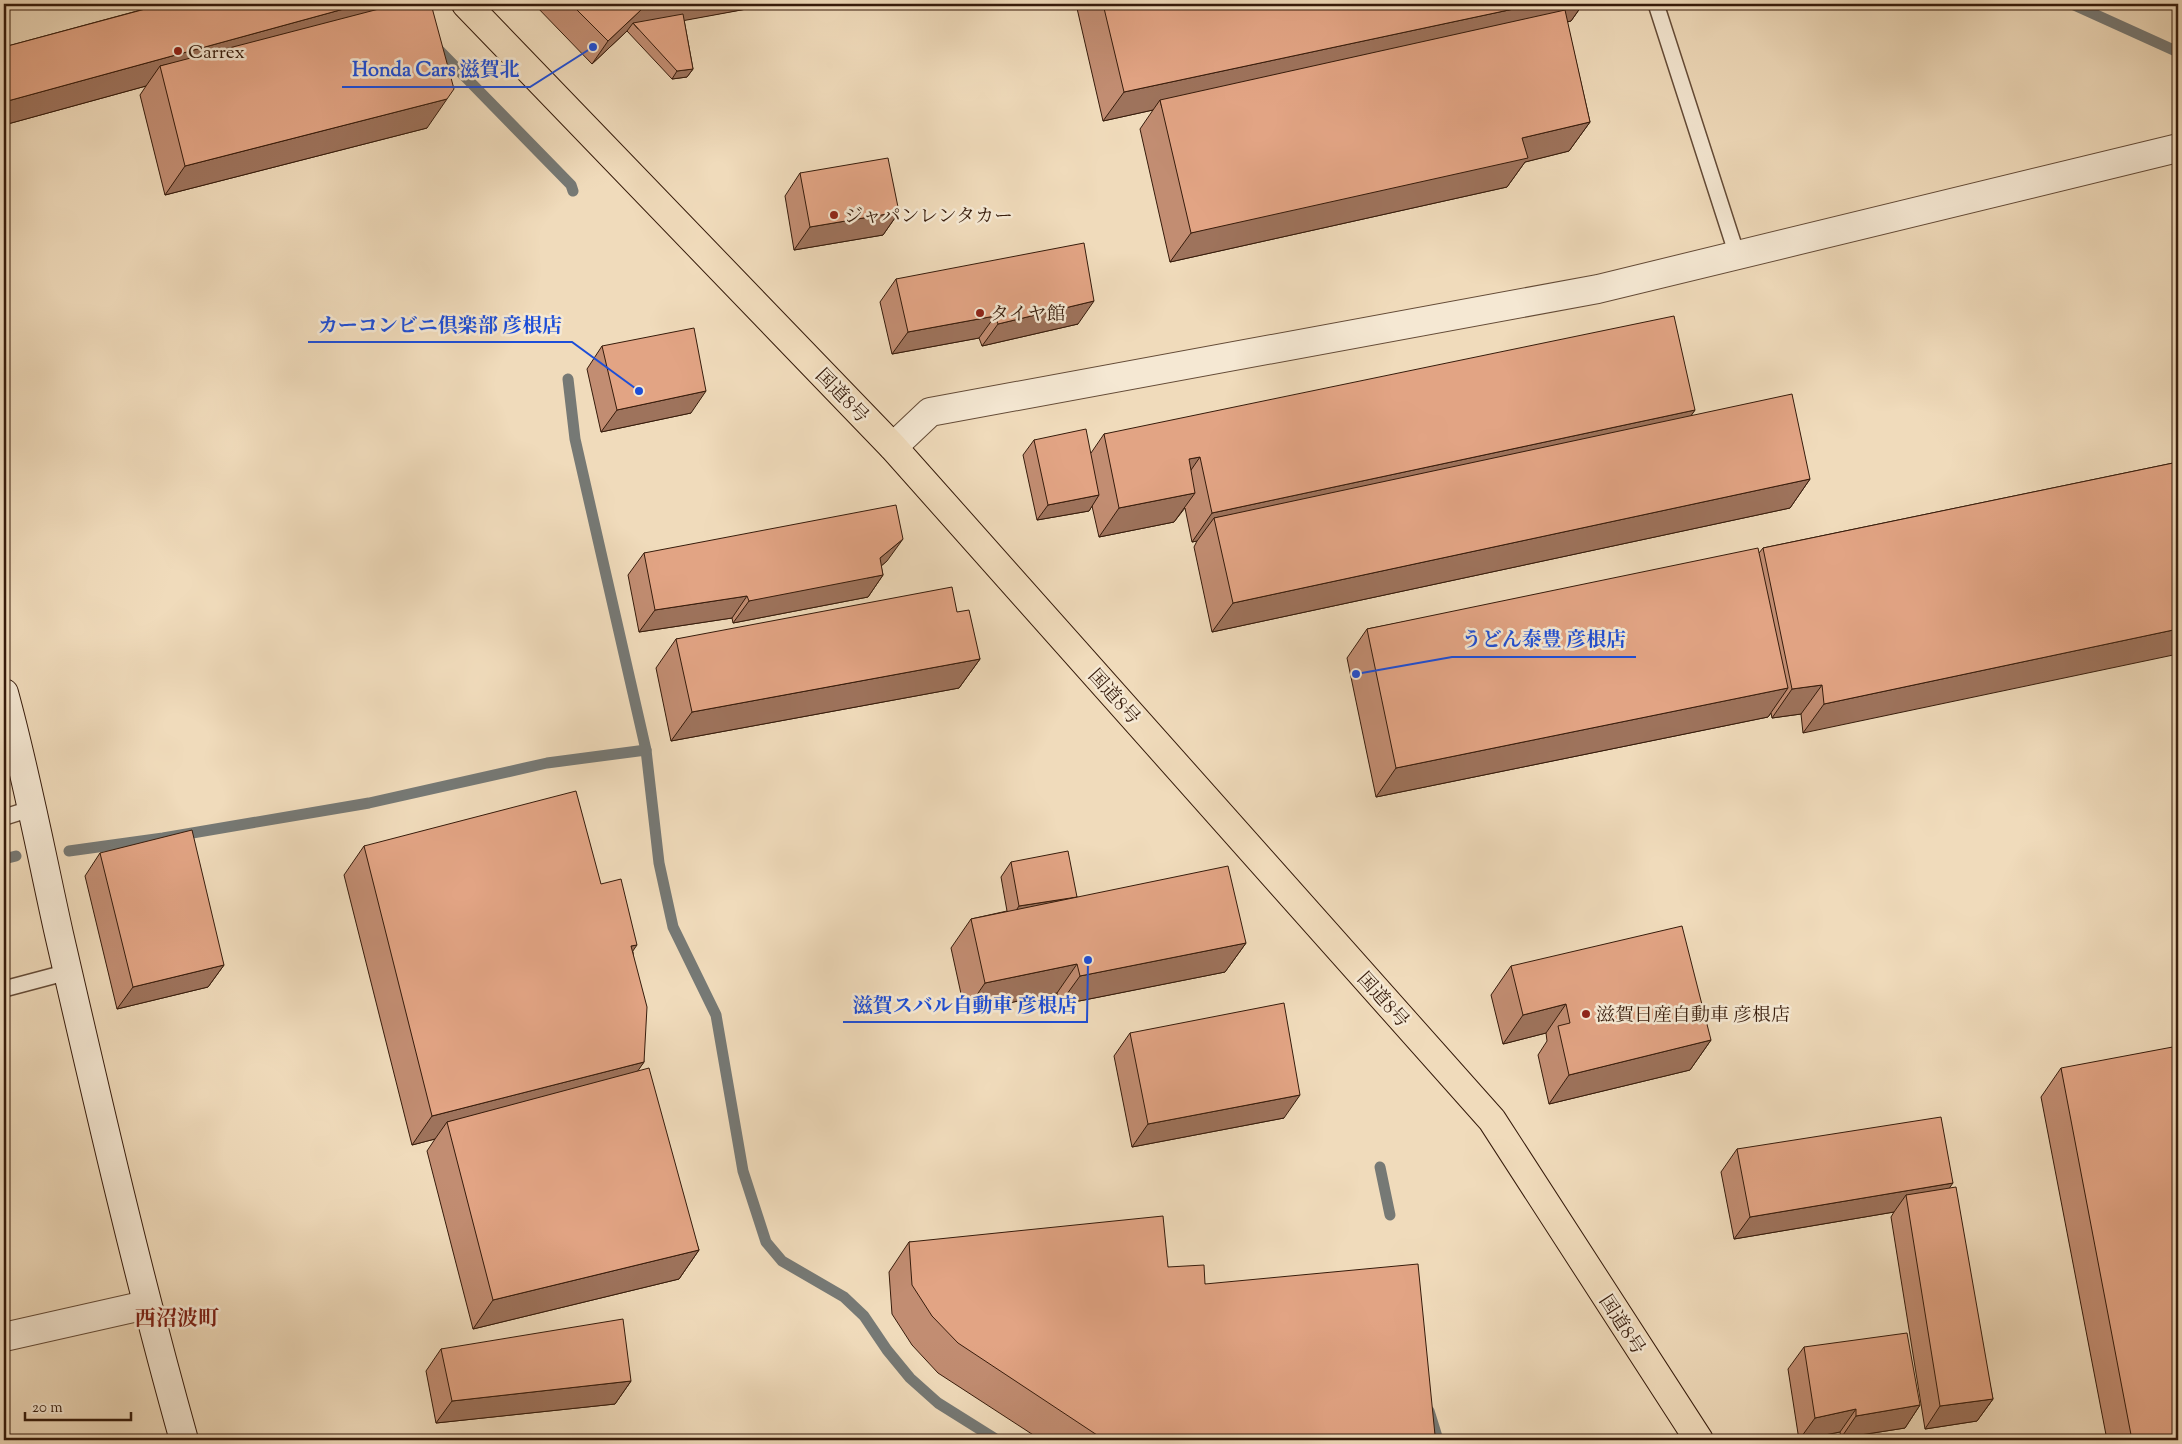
<svg xmlns="http://www.w3.org/2000/svg" width="2182" height="1444" font-family="'Sorts Mill Goudy','Noto Serif JP',serif">
<style>
.lines{fill:none;stroke-linecap:round;stroke-linejoin:round}
.stream{stroke:#767975;stroke-width:11}
.lane-casing{stroke:#644b37;stroke-width:18}
.street-casing{stroke:#644b37;stroke-width:30}
.secondary-casing{stroke:#361b0b;stroke-width:30}
.highway-casing{stroke:#361b0b;stroke-width:30}
.lane{stroke:#f5e8d3;stroke-width:15}
.street{stroke:#f5e8d3;stroke-width:28}
.secondary{stroke:#f5e8d3;stroke-width:28}
.highway{stroke:#f0dbbb;stroke-width:28}
.wall{fill:#c28d72;stroke:#361b0b}
.shaded-wall{fill:#9e735c;stroke:#361b0b}
.building{fill:#e2a484;stroke:#361b0b}
.poi-dot{fill:#8f2418;stroke:#f5e8d3;stroke-width:2}
.labels{text-anchor:middle;stroke-width:5;stroke-linejoin:round;paint-order:stroke}
.poi-label{font-size:19px;fill:#361b0b;stroke:#f5e8d3;text-anchor:start}
.street-label{font-size:19px;fill:#361b0b;stroke:#f5e8d3}
.quarter-label{font-size:21px;font-weight:bold;fill:#7a1f14;stroke:#f5e8d3}
.leader{fill:none;stroke:#1d4ed8;stroke-width:2}
.callout-dot{fill:#1d4ed8;stroke:#f5e8d3;stroke-width:2}
.callout-label{font-size:20px;text-anchor:middle;font-weight:bold;fill:#1d4ed8;stroke:#f5e8d3;stroke-width:5;stroke-linejoin:round;paint-order:stroke}
</style>
<rect width="100%" height="100%" fill="#f0dbbb"/>
<filter id="stains"><feTurbulence type="fractalNoise" baseFrequency=".004" numOctaves="4"/><feColorMatrix values="0 0 0 0 .2 0 0 0 0 .09 0 0 0 0 .02 0 0 0 .5 -.17"/></filter>
<radialGradient id="worn" r=".72"><stop offset=".6" stop-color="#630" stop-opacity="0"/><stop offset="1" stop-color="#630" stop-opacity=".3"/></radialGradient>
<g class="lines">
<!-- stream -->
<g class="stream">
<polyline points="2072,4 2178,52"/>
<polyline points="435,46 571,185 573,191"/>
<polyline points="568,379 575,439 646,750 659,863 673,927 716,1015 743,1171 766,1242 782,1261 844,1297 864,1316 887,1350 910,1378 938,1403 997,1440"/>
<polyline points="69,851 163,838 369,803 547,763 646,750"/>
<polyline points="4,859 16,856"/>
<polyline points="1380,1167 1390,1215"/>
<polyline points="1429,1411 1438,1440"/>
</g>
<defs>
<g id="lane">
<polyline points="1656,4 1737,255"/>
<polyline points="8,816 33,808"/>
<polyline points="4,989 68,972"/>
</g>
<g id="street">
<polyline points="893,447 930,412 1598,289 2178,148"/>
<polyline points="4,1337 146,1305"/>
</g>
<path id="secondary" d="M4,693C26,773 41,853 59,934C98,1103 137,1273 184,1440"/>
<polyline id="highway" points="466,4 893,447 1492,1120 1699,1440"/>
</defs>
<!-- lane casing -->
<use href="#lane" class="lane-casing"/>
<!-- street casing -->
<use href="#street" class="street-casing"/>
<!-- secondary casing -->
<use href="#secondary" class="secondary-casing"/>
<!-- highway casing -->
<use href="#highway" class="highway-casing"/>
<!-- lane -->
<use href="#lane" class="lane"/>
<!-- street -->
<use href="#street" class="street"/>
<!-- secondary -->
<use href="#secondary" class="secondary"/>
<!-- highway -->
<use href="#highway" class="highway"/>
</g>
<!-- wall -->
<g class="wall">
<polygon points="147,4 390,4 389,6 427,128 165,195 140,95 146,86 4,125 4,47 148,8"/>
<polygon points="534,4 774,4 684,20 693,69 687,77 672,79 627,31 592,64"/>
<polygon points="1076,4 1583,4 1571,21 1567,22 1590,122 1569,151 1525,162 1507,187 1170,262 1140,129 1153,110 1103,121"/>
<polygon points="800,173 899,212 883,235 794,250 785,196"/>
<polygon points="896,279 1078,324 982,346 979,338 892,354 880,302"/>
<polygon points="602,346 691,413 601,432 587,369"/>
<polygon points="1695,410 1691,415 1810,479 1790,508 1212,632 1194,547 1197,541 1192,542 1185,508 1174,522 1099,537 1092,506 1089,511 1037,520 1023,455 1034,440 1091,453 1104,434"/>
<polygon points="2178,462 1803,733 1801,714 1772,718 1771,713 1768,717 1376,797 1347,658 1367,629 1759,553 1763,548"/>
<polygon points="644,553 887,561 881,566 883,575 868,597 733,623 732,618 639,632 628,575"/>
<polygon points="957,612 980,659 959,688 671,741 656,668 676,639"/>
<polygon points="364,846 601,884 633,952 644,1062 637,1071 699,1250 679,1279 473,1329 427,1151 435,1139 412,1145 344,875"/>
<polygon points="100,853 224,965 208,987 117,1009 85,876"/>
<polygon points="1011,862 1077,897 1246,943 1225,972 1059,1005 1057,993 965,1012 951,948 971,919 1007,911 1001,877"/>
<polygon points="1511,966 1711,1040 1690,1070 1549,1104 1538,1055 1547,1041 1546,1033 1503,1044 1491,995"/>
<polygon points="1130,1033 1284,1118 1132,1147 1114,1056"/>
<polygon points="2061,1068 2178,1440 2107,1440 2041,1097"/>
<polygon points="1737,1149 1949,1188 1993,1399 1977,1421 1925,1429 1891,1217 1894,1212 1734,1239 1721,1172"/>
<polygon points="909,1242 1168,1267 1205,1284 1435,1435 1431,1440 1041,1440 938,1373 912,1345 892,1314 889,1272"/>
<polygon points="1804,1347 1920,1405 1905,1428 1841,1438 1840,1432 1799,1440 1788,1369"/>
<polygon points="441,1349 631,1381 615,1404 436,1423 426,1371"/>
</g>
<!-- shaded-wall -->
<g class="shaded-wall">
<polygon points="362,4 390,4 377,23 160,66 146,86 4,125 4,102"/>
<polygon points="668,4 774,4 638,29 633,23 627,31 592,64 608,41 643,8"/>
<polygon points="1537,4 1583,4 1571,21 1162,108 1160,100 1153,110 1103,121 1124,92"/>
<polygon points="693,69 687,77 672,79 677,71"/>
<polygon points="447,99 427,128 165,195 185,166"/>
<polygon points="1590,122 1569,151 1525,162 1507,187 1170,262 1191,233 1522,138"/>
<polygon points="899,212 883,235 794,250 810,227"/>
<polygon points="1094,301 1078,324 982,346 998,324"/>
<polygon points="995,316 979,338 892,354 908,332"/>
<polygon points="706,391 691,413 601,432 617,410"/>
<polygon points="1695,410 1675,439 1214,518 1197,541 1192,542 1212,513"/>
<polygon points="1200,457 1180,486 1189,459"/>
<polygon points="1810,479 1790,508 1212,632 1233,603"/>
<polygon points="1195,493 1174,522 1099,537 1119,508"/>
<polygon points="1099,495 1089,511 1037,520 1048,505"/>
<polygon points="903,539 887,561 867,578 883,575 868,597 733,623 749,601 880,558"/>
<polygon points="747,596 732,618 639,632 655,610"/>
<polygon points="2178,629 2178,654 1803,733 1824,704"/>
<polygon points="980,659 959,688 671,741 692,712"/>
<polygon points="1822,685 1801,714 1772,718 1792,689"/>
<polygon points="1788,688 1768,717 1376,797 1396,768"/>
<polygon points="1077,897 1009,921 1019,906"/>
<polygon points="1246,943 1225,972 1059,1005 1080,976"/>
<polygon points="637,945 617,974 631,946"/>
<polygon points="1077,964 1057,993 965,1012 985,983"/>
<polygon points="224,965 208,987 117,1009 133,987"/>
<polygon points="1566,1004 1546,1033 1503,1044 1523,1015"/>
<polygon points="1711,1040 1690,1070 1549,1104 1569,1075"/>
<polygon points="644,1062 624,1091 447,1122 435,1139 412,1145 432,1116"/>
<polygon points="1300,1095 1284,1118 1132,1147 1148,1124"/>
<polygon points="1953,1183 1937,1205 1906,1195 1894,1212 1734,1239 1750,1217"/>
<polygon points="699,1250 679,1279 473,1329 493,1300"/>
<polygon points="631,1381 615,1404 436,1423 452,1401"/>
<polygon points="1993,1399 1977,1421 1925,1429 1940,1406"/>
<polygon points="1920,1405 1905,1428 1841,1438 1856,1416"/>
<polygon points="1856,1409 1840,1432 1799,1440 1815,1418"/>
<polygon points="1097,1435 1117,1440 1094,1440"/>
<polygon points="1435,1435 1431,1440 1387,1440"/>
</g>
<!-- building -->
<g class="building">
<polygon points="155,4 164,4 155,6"/>
<polygon points="164,4 362,4 4,102 4,47"/>
<polygon points="398,4 431,4 454,89 447,99 185,166 160,66"/>
<polygon points="571,4 668,4 643,8 608,41"/>
<polygon points="1103,4 1537,4 1124,92"/>
<polygon points="1565,10 1590,122 1522,138 1528,158 1191,233 1160,100"/>
<polygon points="683,14 693,69 677,71 633,23"/>
<polygon points="888,158 899,212 810,227 800,173"/>
<polygon points="1084,243 1094,301 998,324 995,316 908,332 896,279"/>
<polygon points="1674,316 1695,410 1212,513 1200,457 1189,459 1195,493 1119,508 1104,434"/>
<polygon points="694,328 706,391 617,410 602,346"/>
<polygon points="1792,394 1810,479 1233,603 1214,518"/>
<polygon points="1086,429 1099,495 1048,505 1034,440"/>
<polygon points="2178,462 2178,629 1824,704 1822,685 1792,689 1763,548"/>
<polygon points="896,505 903,539 880,558 883,575 749,601 747,596 655,610 644,553"/>
<polygon points="1758,548 1788,688 1396,768 1367,629"/>
<polygon points="952,587 957,612 969,610 980,659 692,712 676,639"/>
<polygon points="576,791 601,884 621,879 637,945 631,946 647,1007 644,1062 432,1116 364,846"/>
<polygon points="192,830 224,965 133,987 100,853"/>
<polygon points="1068,851 1077,897 1019,906 1011,862"/>
<polygon points="1228,866 1246,943 1080,976 1077,964 985,983 971,919"/>
<polygon points="1682,926 1711,1040 1569,1075 1558,1026 1570,1023 1566,1004 1523,1015 1511,966"/>
<polygon points="1284,1003 1300,1095 1148,1124 1130,1033"/>
<polygon points="2178,1046 2178,1440 2132,1440 2061,1068"/>
<polygon points="649,1068 699,1250 493,1300 447,1122"/>
<polygon points="1941,1117 1953,1183 1750,1217 1737,1149"/>
<polygon points="1956,1187 1993,1399 1940,1406 1906,1195"/>
<polygon points="1163,1216 1168,1267 1204,1265 1205,1284 1418,1264 1435,1435 1387,1440 1117,1440 1097,1435 958,1343 932,1316 912,1285 909,1242"/>
<polygon points="623,1319 631,1381 452,1401 441,1349"/>
<polygon points="1907,1333 1920,1405 1856,1416 1856,1409 1815,1418 1804,1347"/>
</g>
<!-- markers -->
<g class="poi-dot">
<circle cx="178" cy="51" r="5"/>
<circle cx="834" cy="215" r="5"/>
<circle cx="980" cy="313" r="5"/>
<circle cx="1586" cy="1014" r="5"/>
</g>
<g class="labels">
<!-- poi labels -->
<g class="poi-label">
<text x="188" y="58">Carrex</text>
<text x="844" y="222">ジャパンレンタカー</text>
<text x="990" y="320">タイヤ館</text>
<text x="1596" y="1021">滋賀日産自動車 彦根店</text>
</g>
<!-- street labels -->
<g class="street-label">
<text transform="translate(843 395) rotate(46)" y="7">国道8号</text>
<text transform="translate(1115 696) rotate(48)" y="7">国道8号</text>
<text transform="translate(1384 999) rotate(48)" y="7">国道8号</text>
<text transform="translate(1623 1324) rotate(57)" y="7">国道8号</text>
</g>
<!-- quarter labels -->
<g class="quarter-label">
<text x="177" y="1325">西沼波町</text>
</g>
</g>
<!-- callouts -->
<path class="leader" d="M593 47L530 87H342M639 391L572 342H308M1356 674L1452 657H1636M1088 960L1087 1022H843"/>
<g class="callout-dot">
<circle cx="593" cy="47" r="5"/>
<circle cx="639" cy="391" r="5"/>
<circle cx="1356" cy="674" r="5"/>
<circle cx="1088" cy="960" r="5"/>
</g>
<g class="callout-label">
<text x="436" y="76">Honda Cars 滋賀北</text>
<text x="440" y="332">カーコンビニ倶楽部 彦根店</text>
<text x="1544" y="646">うどん泰豊 彦根店</text>
<text x="965" y="1012">滋賀スバル自動車 彦根店</text>
</g>
<!-- margin -->
<rect width="2182" height="1444" fill="none" stroke="#f0dbbb" stroke-width="20"/>
<rect x="5" y="5" width="2172" height="1434" fill="none" stroke="#361b0b" stroke-width="2.5"/>
<rect x="10" y="10" width="2162" height="1424" fill="none" stroke="#361b0b"/>
<!-- scale -->
<path d="M25 1412v8h106v-8" fill="none" stroke="#361b0b" stroke-width="2.5"/>
<text x="32" y="1412" font-size="15" fill="#361b0b" stroke="#f5e8d3" stroke-width="4" paint-order="stroke">20 m</text>
<rect width="100%" height="100%" filter="url(#stains)"/>
<rect width="100%" height="100%" fill="url(#worn)"/>
</svg>
